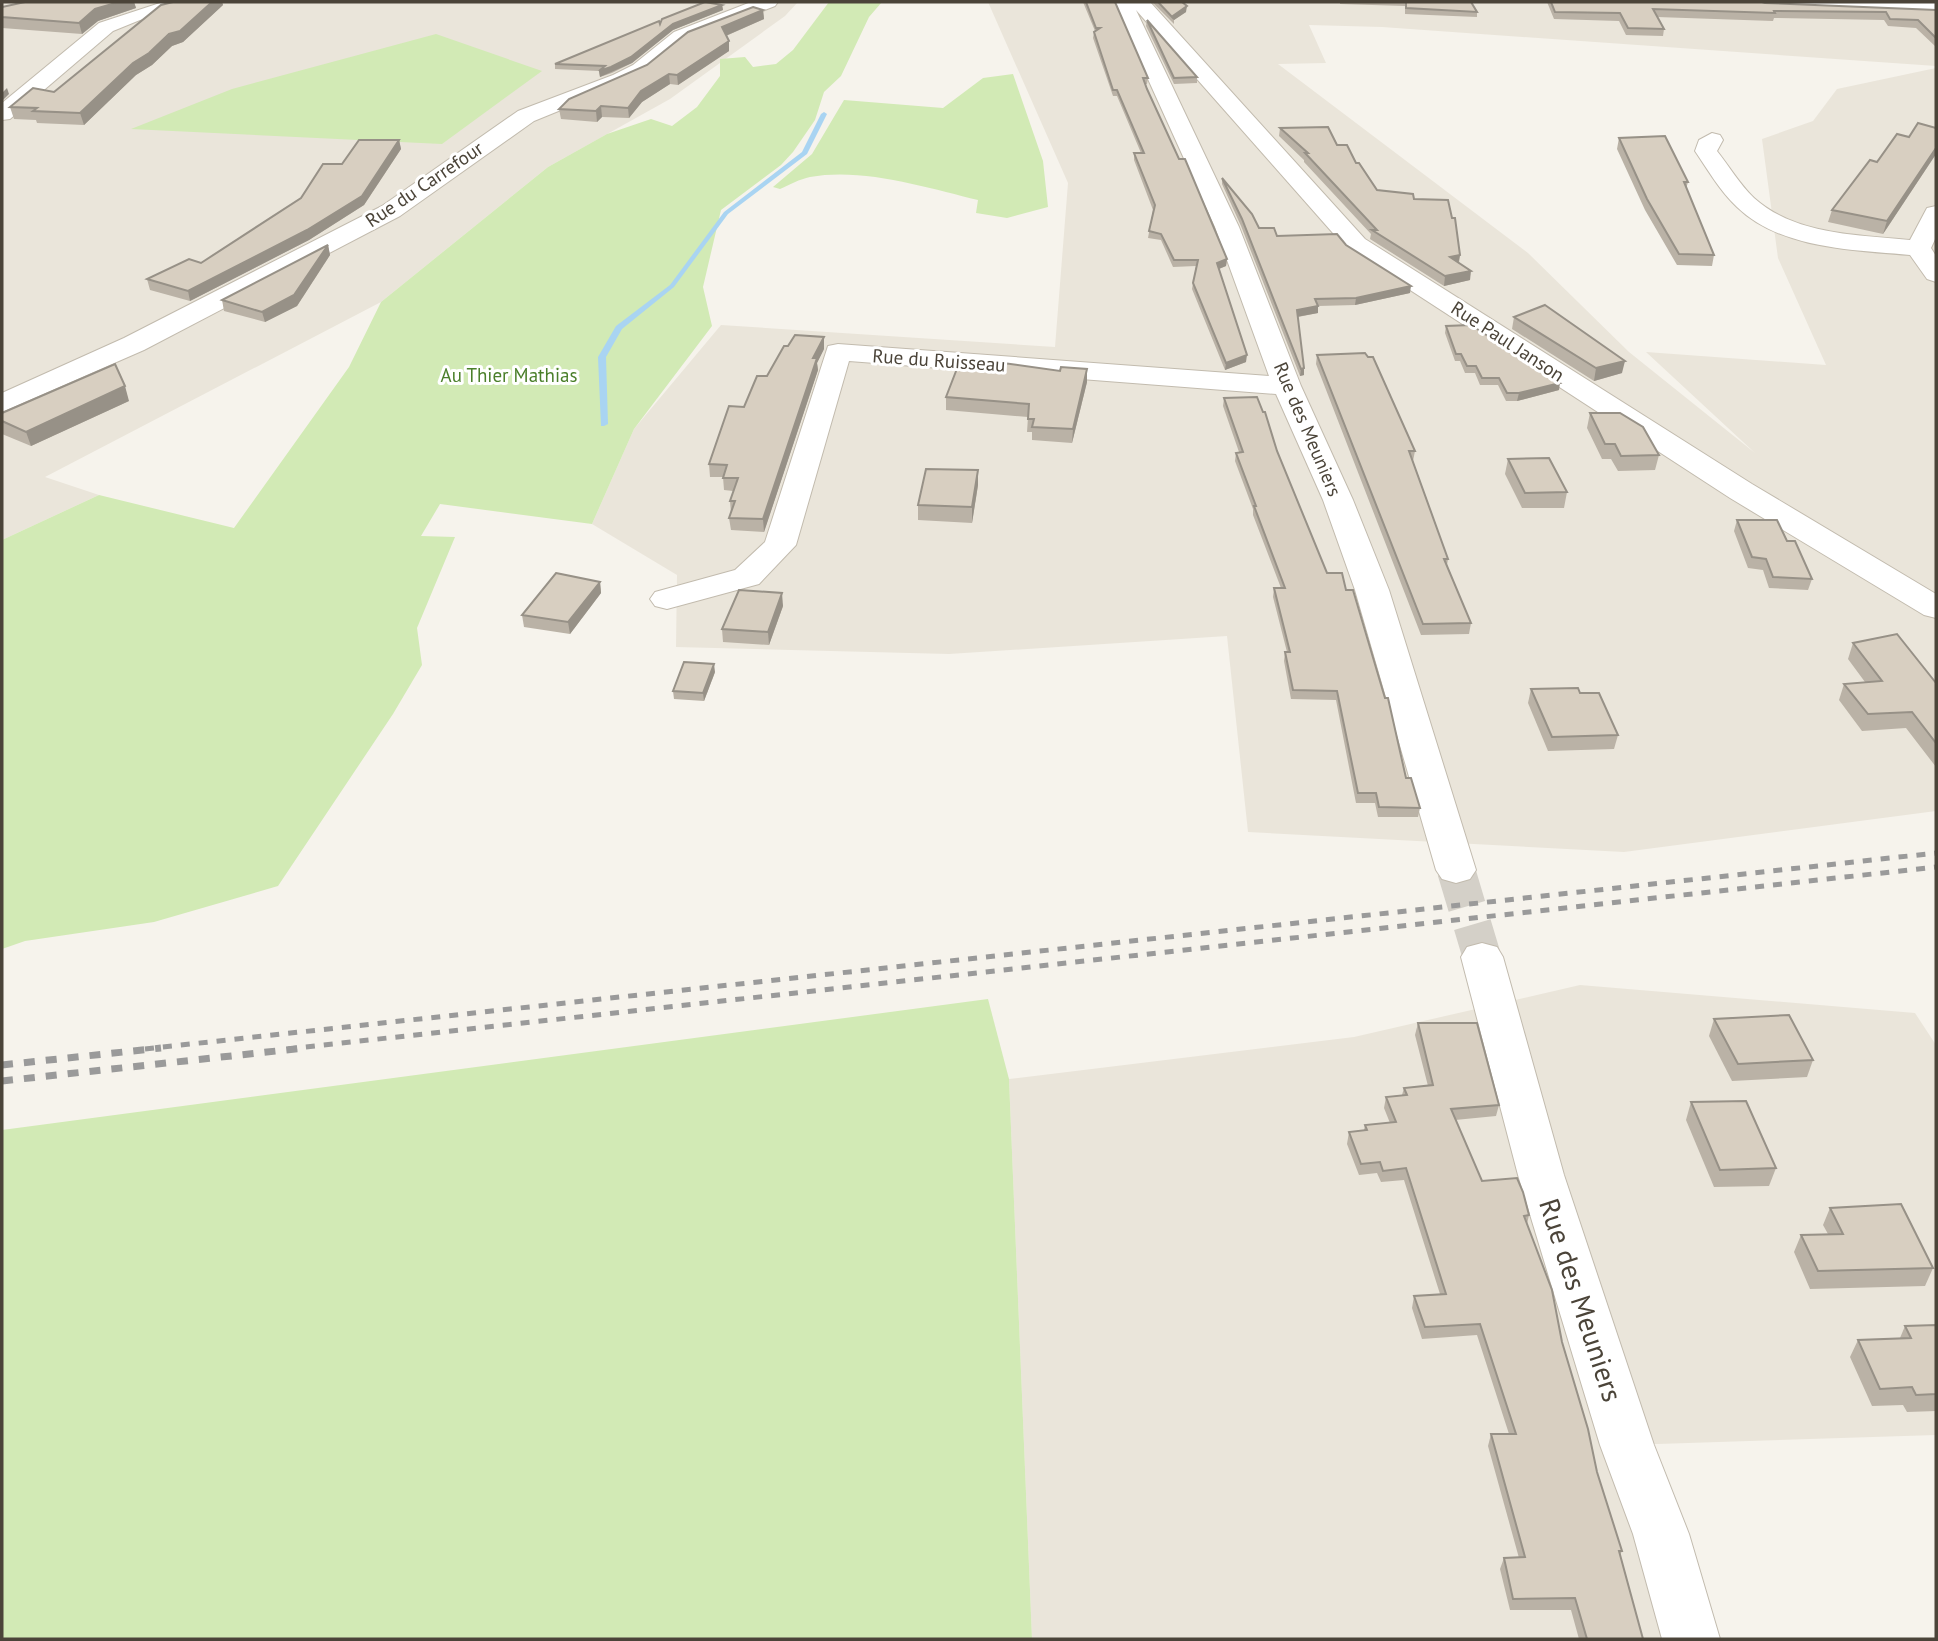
<svg xmlns="http://www.w3.org/2000/svg" width="1938" height="1641" font-family="'PT Sans',sans-serif">
<style>
.residential{fill:#eae5da}
.green{fill:#d2eab5}
.lines{fill:none;stroke-linecap:round;stroke-linejoin:round}
.stream{fill:#a9d4f2;fill-rule:evenodd}
.minor-tunnel{stroke:#d4d0c8;stroke-width:38;stroke-dasharray:38 19;stroke-linecap:butt}
.minor-casing{stroke:#c2bbae;stroke-width:2}
.minor{fill:#fff;fill-rule:evenodd}
.rail-far1{stroke:#9a9a9a;stroke-width:5;stroke-dasharray:9 9;stroke-linecap:butt}
.rail{stroke:#9a9a9a;stroke-width:7;stroke-dasharray:11 11;stroke-linecap:butt}
.wall{fill:#bab2a6}
.shaded-wall{fill:#979187}
.building{fill:#d8cfc1;stroke:#979187;stroke-width:2}
.labels{text-anchor:middle;stroke-width:6;stroke-linejoin:round;paint-order:stroke}
.far-street-label{font-size:19px;fill:#4b4439;stroke:#fff}
.far-park-label{font-size:19px;fill:#4a7f2a;stroke:#fff}
.near-street-label{font-size:28px;fill:#4b4439;stroke:#fff}
</style>
<rect width="100%" height="100%" fill="#f6f3ec"/>
<!-- residential -->
<g class="residential">
<polygon points="2,2 798,2 785,16 670,99 548,167 381,302 45,477 99,495 2,540"/>
<polygon points="988,2 1936,2 1936,66 1382,27 1309,25 1326,63 1278,64 1528,253 1629,352 1755,453 1646,352 1826,365 1778,258 1762,139 1813,121 1837,89 1936,68 1936,811 1624,852 1248,832 1227,636 949,654 676,647 677,575 592,524 634,429 721,325 1055,347 1068,183"/>
<polygon points="1580,985 1915,1013 1936,1045 1936,1435 1627,1445 1688,1639 1032,1639 1009,1079 1354,1037"/>
</g>
<!-- green -->
<g class="green">
<polygon points="829,2 882,2 869,17 841,76 824,92 815,120 793,152 781,165 721,210 703,287 712,326 634,429 592,524 440,504 421,536 455,537 417,628 422,665 393,714 278,886 154,922 25,941 2,949 2,540 99,495 234,528 349,367 381,302 548,167 607,134 651,119 672,126 697,107 720,76 720,59 745,57 753,67 776,64 793,50"/>
<polygon points="436,34 542,71 442,144 131,129 232,89"/>
<path d="M1013,74L1043,161L1048,207L1007,218L976,213L978,200C929,188 862,167 810,177C800,179 789,185 780,189L773,187L812,154L844,100L943,108L983,78Z"/>
<polygon points="988,999 1009,1079 1032,1639 2,1639 2,1130"/>
</g>
<g class="lines">
<!-- stream -->
<polygon class="stream" points="824,112 827,114 807,154 728,214 674,287 622,329 606,357 608,424 604,426 601,426 598,357 616,326 670,285 724,212 802,152 821,114"/>
<!-- minor-tunnel -->
<polyline class="minor-tunnel" points="1456,870 1482,957"/>
<defs>
<g id="minor">
<polygon points="163,2 194,2 191,6 140,20 113,31 10,119 2,120 2,103 99,23"/>
<polygon points="751,2 778,2 775,6 688,40 647,73 627,83 534,121 400,216 144,350 2,412 2,393 124,338 382,206 518,111 613,75 633,65 674,32"/>
<polygon points="1116,2 1150,2 1365,239 1752,484 1936,594 1936,618 1924,615 1730,498 1347,249 1136,10 1239,227 1301,386 1353,500 1389,590 1476,870 1470,879 1456,883 1442,879 1436,870 1355,590 1323,500 1276,394 849,361 796,545 759,584 667,609 655,606 650,599 655,592 735,570 765,542 828,346 838,344 1269,376 1215,227 1114,4"/>
<polygon points="1753,2 1936,3 1936,15 1763,8"/>
<path d="M1712,133L1720,135L1723,140L1717,151C1729,166 1740,185 1754,198C1795,235 1858,235 1910,240L1927,208L1936,206V237L1931,248L1936,256V282L1927,279L1910,255C1854,250 1780,249 1737,207C1720,191 1708,170 1695,151L1699,140Z"/>
<polygon points="1482,943 1497,947 1503,957 1564,1175 1654,1445 1689,1534 1720,1639 1662,1639 1633,1534 1600,1445 1518,1175 1461,957 1467,947"/>
</g>
</defs>
<!-- minor casing -->
<use href="#minor" class="minor-casing"/>
<!-- minor -->
<use href="#minor" class="minor"/>
<!-- rail-far1 -->
<g class="rail-far1">
<polyline points="145,1049 1936,853"/>
<polyline points="288,1049 1936,867"/>
</g>
<!-- rail -->
<g class="rail">
<polyline points="2,1065 161,1048"/>
<polyline points="2,1081 304,1048"/>
</g>
</g>
<!-- wall -->
<g class="wall">
<polygon points="25,2 134,2 136,8 98,21 82,34 2,28 2,7"/>
<polygon points="173,2 222,2 223,5 183,42 172,46 152,65 136,75 84,125 37,123 36,120 14,119 10,107 54,92"/>
<polygon points="1083,2 1115,2 1148,78 1147,84 1145,84 1179,159 1227,259 1226,266 1219,269 1246,362 1225,370 1192,289 1196,266 1173,267 1161,240 1148,238 1153,210 1134,160 1134,153 1141,153 1117,96 1113,96 1093,38 1094,32 1095,31"/>
<polygon points="1152,2 1182,2 1186,12 1174,20 1174,24"/>
<polygon points="1340,2 1471,2 1477,12 1477,17 1405,14 1405,6 1340,4"/>
<polygon points="1547,2 1762,2 1765,3 1936,10 1936,47 1916,28 1888,26 1884,20 1774,18 1773,21 1657,17 1664,29 1663,36 1626,35 1619,21 1554,19"/>
<polygon points="722,5 723,10 673,30 632,63 612,73 600,77 599,71 555,69 555,64"/>
<polygon points="763,10 764,19 726,36 729,51 678,85 670,84 642,102 629,118 602,117 597,122 561,119 559,109"/>
<polygon points="1147,20 1197,77 1197,83 1174,84 1146,26"/>
<polygon points="1280,128 1337,145 1356,163 1377,190 1414,199 1460,255 1459,263 1470,280 1444,286 1370,239 1371,234 1304,162 1304,160 1279,136"/>
<polygon points="1936,128 1936,154 1883,234 1828,222 1832,210 1877,162 1909,137"/>
<polygon points="1619,138 1688,182 1686,189 1714,255 1712,266 1677,265 1645,210 1617,149"/>
<polygon points="399,140 401,149 364,205 309,240 190,301 150,290 147,279 201,263 301,198 342,164"/>
<polygon points="1222,178 1259,228 1277,236 1346,245 1410,293 1355,305 1318,306 1318,313 1298,317 1304,375 1300,376 1241,226 1222,184"/>
<polygon points="328,245 330,255 297,306 265,322 224,311 222,300"/>
<polygon points="1514,317 1622,373 1594,381 1512,329"/>
<polygon points="1446,326 1559,390 1517,401 1506,401 1498,385 1480,385 1475,373 1465,373 1460,361 1455,361 1445,333"/>
<polygon points="824,349 817,363 818,370 764,532 731,530 729,518 731,513 730,501 733,491 724,490 723,477 710,477 709,464 744,407 767,376"/>
<polygon points="1317,355 1415,451 1413,461 1448,559 1447,565 1471,623 1469,634 1421,635 1316,364"/>
<polygon points="1087,382 1072,443 1032,440 1032,432 1027,432 1028,417 946,410 946,397"/>
<polygon points="1224,398 1277,451 1327,573 1346,590 1406,778 1420,808 1418,817 1378,817 1375,803 1356,803 1336,700 1291,699 1284,661 1285,652 1287,652 1273,597 1274,588 1281,588 1253,515 1253,509 1235,461 1236,453 1239,452 1223,406"/>
<polygon points="129,401 31,446 2,434 2,413"/>
<polygon points="1590,413 1659,455 1655,470 1618,471 1611,459 1602,459 1587,428"/>
<polygon points="1508,459 1567,492 1564,508 1522,508 1505,474"/>
<polygon points="978,485 972,523 918,520 918,505"/>
<polygon points="1737,520 1787,541 1812,579 1808,590 1769,588 1763,570 1748,568 1734,531"/>
<polygon points="600,582 601,593 570,634 524,627 522,615"/>
<polygon points="783,606 769,645 723,642 722,629"/>
<polygon points="1853,643 1936,683 1936,767 1906,728 1862,731 1839,700 1844,684 1865,682 1848,659"/>
<polygon points="715,672 704,701 674,699 673,691"/>
<polygon points="1531,689 1580,693 1618,735 1614,749 1548,751 1528,703"/>
<polygon points="1714,1019 1813,1060 1807,1077 1732,1081 1709,1036"/>
<polygon points="1418,1023 1499,1105 1496,1116 1455,1120 1482,1181 1529,1215 1527,1224 1562,1342 1597,1472 1622,1551 1620,1555 1643,1639 1579,1639 1571,1610 1510,1610 1500,1569 1504,1558 1519,1558 1488,1446 1491,1434 1509,1434 1477,1335 1422,1339 1412,1308 1414,1296 1440,1294 1404,1180 1381,1182 1377,1173 1359,1175 1347,1144 1349,1132 1364,1130 1365,1125 1390,1123 1384,1108 1386,1097 1402,1095 1404,1088 1428,1086 1415,1035"/>
<polygon points="1691,1102 1776,1168 1769,1186 1714,1187 1686,1120"/>
<polygon points="1830,1208 1933,1268 1925,1286 1810,1289 1794,1252 1801,1235 1828,1234 1823,1225"/>
<polygon points="1936,1325 1936,1411 1907,1412 1903,1405 1872,1406 1850,1357 1858,1340 1900,1338 1905,1326"/>
</g>
<!-- shaded-wall -->
<g class="shaded-wall">
<polygon points="119,2 134,2 136,8 98,21 82,34 79,23 95,9"/>
<polygon points="212,2 222,2 223,5 183,42 172,46 152,65 136,75 84,125 80,113 133,63"/>
<polygon points="722,5 723,10 673,30 632,63 600,77 599,71 673,24"/>
<polygon points="1187,6 1186,12 1174,20 1173,16"/>
<polygon points="763,10 764,19 723,37 722,27"/>
<polygon points="729,41 729,51 678,85 677,75"/>
<polygon points="669,74 670,84 642,102 629,118 628,108 641,91"/>
<polygon points="7,88 9,94 2,101 2,93"/>
<polygon points="601,106 602,117 597,122 596,111"/>
<polygon points="399,140 401,149 364,205 309,240 190,301 188,291"/>
<polygon points="1936,148 1936,154 1883,234 1887,221"/>
<polygon points="328,245 330,255 297,306 265,322 262,312"/>
<polygon points="1460,255 1458,265 1450,257"/>
<polygon points="1227,259 1226,266 1216,270 1217,263"/>
<polygon points="1471,271 1470,280 1444,286 1445,276"/>
<polygon points="1411,286 1410,293 1355,305 1356,298"/>
<polygon points="1318,306 1318,313 1296,317 1297,310"/>
<polygon points="824,337 824,349 817,363 818,370 764,532 763,519 813,358"/>
<polygon points="1247,355 1246,362 1225,370 1226,363"/>
<polygon points="1625,361 1622,373 1594,381 1596,368"/>
<polygon points="1304,368 1304,375 1300,376 1301,369"/>
<polygon points="1087,369 1087,382 1072,443 1073,429"/>
<polygon points="1560,383 1559,390 1517,401 1519,393"/>
<polygon points="125,386 129,401 31,446 26,432"/>
<polygon points="978,470 978,485 972,523 972,507"/>
<polygon points="600,582 601,593 570,634 568,622"/>
<polygon points="782,593 783,606 769,645 768,632"/>
<polygon points="714,664 715,672 704,701 703,693"/>
</g>
<!-- building -->
<g class="building">
<polygon points="25,2 119,2 95,9 79,23 2,17 2,7"/>
<polygon points="173,2 212,2 180,31 169,34 149,53 133,63 80,113 33,111 37,108 10,107 33,88 54,92 161,5"/>
<polygon points="705,2 722,5 673,24 631,57 611,67 599,71 605,66 555,64 659,21 660,24 662,19"/>
<polygon points="1086,2 1115,2 1148,78 1143,78 1147,89 1179,159 1185,159 1227,259 1217,263 1247,355 1226,363 1193,283 1198,260 1174,260 1161,234 1149,231 1155,205 1134,153 1144,153 1117,90 1113,90 1094,32 1100,28 1096,28"/>
<polygon points="1158,2 1182,2 1187,6 1173,16 1174,19"/>
<polygon points="1406,2 1471,2 1477,12 1406,8"/>
<polygon points="1551,2 1762,2 1765,3 1936,10 1936,38 1918,20 1890,19 1886,12 1774,11 1775,13 1653,9 1664,29 1628,28 1620,13 1555,12"/>
<polygon points="753,7 763,10 722,27 729,41 677,75 669,74 641,91 628,108 601,106 596,111 559,109 569,99 647,65 688,32"/>
<polygon points="1147,20 1197,77 1174,78"/>
<polygon points="1918,123 1936,128 1936,148 1887,221 1832,210 1870,160 1877,162 1897,134 1909,137"/>
<polygon points="1328,127 1337,145 1347,145 1356,163 1359,163 1377,190 1413,194 1414,199 1448,200 1452,218 1455,218 1460,255 1450,257 1471,271 1445,276 1372,230 1377,230 1305,153 1308,153 1280,128"/>
<polygon points="1665,136 1688,182 1684,182 1714,255 1679,254 1647,199 1619,138"/>
<polygon points="359,140 399,140 362,196 307,230 188,291 147,279 189,259 201,263 301,198 323,164 342,164"/>
<polygon points="1222,178 1252,214 1259,228 1274,228 1277,236 1337,234 1346,245 1411,286 1356,298 1315,299 1318,306 1297,310 1304,368 1301,369 1242,219"/>
<polygon points="328,245 294,295 262,312 222,300"/>
<polygon points="1545,305 1625,361 1596,368 1514,317"/>
<polygon points="1471,325 1560,383 1519,393 1507,393 1499,378 1482,378 1476,366 1467,366 1461,354 1456,354 1446,326"/>
<polygon points="795,335 824,337 813,358 817,358 763,519 729,518 735,501 730,501 738,478 723,478 727,465 709,464 729,406 744,407 757,376 767,376 784,346 788,346"/>
<polygon points="1365,353 1368,357 1373,357 1415,451 1409,451 1448,559 1444,559 1471,623 1423,624 1317,355"/>
<polygon points="1003,363 1060,371 1061,367 1087,369 1073,429 1032,427 1034,419 1028,419 1029,404 946,397 958,366 1001,369"/>
<polygon points="115,364 125,386 26,432 2,421 2,413"/>
<polygon points="1257,397 1263,412 1265,412 1277,451 1327,573 1342,573 1346,590 1353,590 1385,698 1388,698 1406,778 1411,778 1420,808 1379,807 1376,793 1358,793 1337,691 1293,690 1285,652 1290,652 1274,588 1285,588 1254,506 1256,506 1236,453 1243,452 1224,398"/>
<polygon points="1590,413 1620,413 1643,427 1659,455 1621,456 1615,444 1605,444"/>
<polygon points="1549,458 1567,492 1525,493 1508,459"/>
<polygon points="926,469 978,470 972,507 918,505"/>
<polygon points="1737,520 1777,520 1787,541 1795,541 1812,579 1773,577 1766,559 1752,557"/>
<polygon points="556,573 600,582 568,622 522,615"/>
<polygon points="739,590 782,593 768,632 722,629"/>
<polygon points="1897,634 1936,683 1936,743 1912,712 1868,714 1844,684 1882,681 1853,643"/>
<polygon points="684,662 714,664 703,693 673,691"/>
<polygon points="1578,688 1580,693 1599,693 1618,735 1552,737 1531,689"/>
<polygon points="1789,1015 1813,1060 1738,1064 1714,1019"/>
<polygon points="1418,1023 1477,1023 1499,1105 1451,1109 1482,1181 1517,1178 1523,1192 1529,1215 1524,1216 1552,1290 1562,1342 1588,1429 1597,1472 1622,1551 1619,1551 1643,1639 1587,1639 1575,1598 1513,1599 1504,1558 1525,1557 1491,1434 1516,1434 1480,1324 1425,1327 1414,1296 1446,1294 1406,1168 1383,1171 1380,1162 1361,1164 1349,1132 1367,1130 1365,1125 1396,1122 1386,1097 1407,1095 1404,1088 1433,1085"/>
<polygon points="1746,1101 1776,1168 1720,1170 1691,1102"/>
<polygon points="1901,1204 1933,1268 1818,1271 1801,1235 1843,1234 1830,1208"/>
<polygon points="1936,1325 1936,1394 1916,1395 1912,1387 1880,1389 1858,1340 1911,1338 1905,1326"/>
</g>
<g class="labels">
<!-- far-street labels -->
<g class="far-street-label">
<text transform="translate(424 184) rotate(-34)" y="7">Rue du Carrefour</text>
<text transform="translate(1508 341) rotate(33)" y="7">Rue Paul Janson</text>
<text transform="translate(939 360) rotate(4)" y="7">Rue du Ruisseau</text>
<text transform="translate(1308 429) rotate(67)" y="7">Rue des Meuniers</text>
</g>
<!-- far-park labels -->
<g class="far-park-label">
<text x="509" y="382">Au Thier Mathias</text>
</g>
<!-- near-street labels -->
<g class="near-street-label">
<text transform="translate(1581 1300) rotate(72)" y="10">Rue des Meuniers</text>
</g>
</g>
<!-- border -->
<rect width="1938" height="1641" fill="none" stroke="#4b4439" stroke-width="7"/>
</svg>
